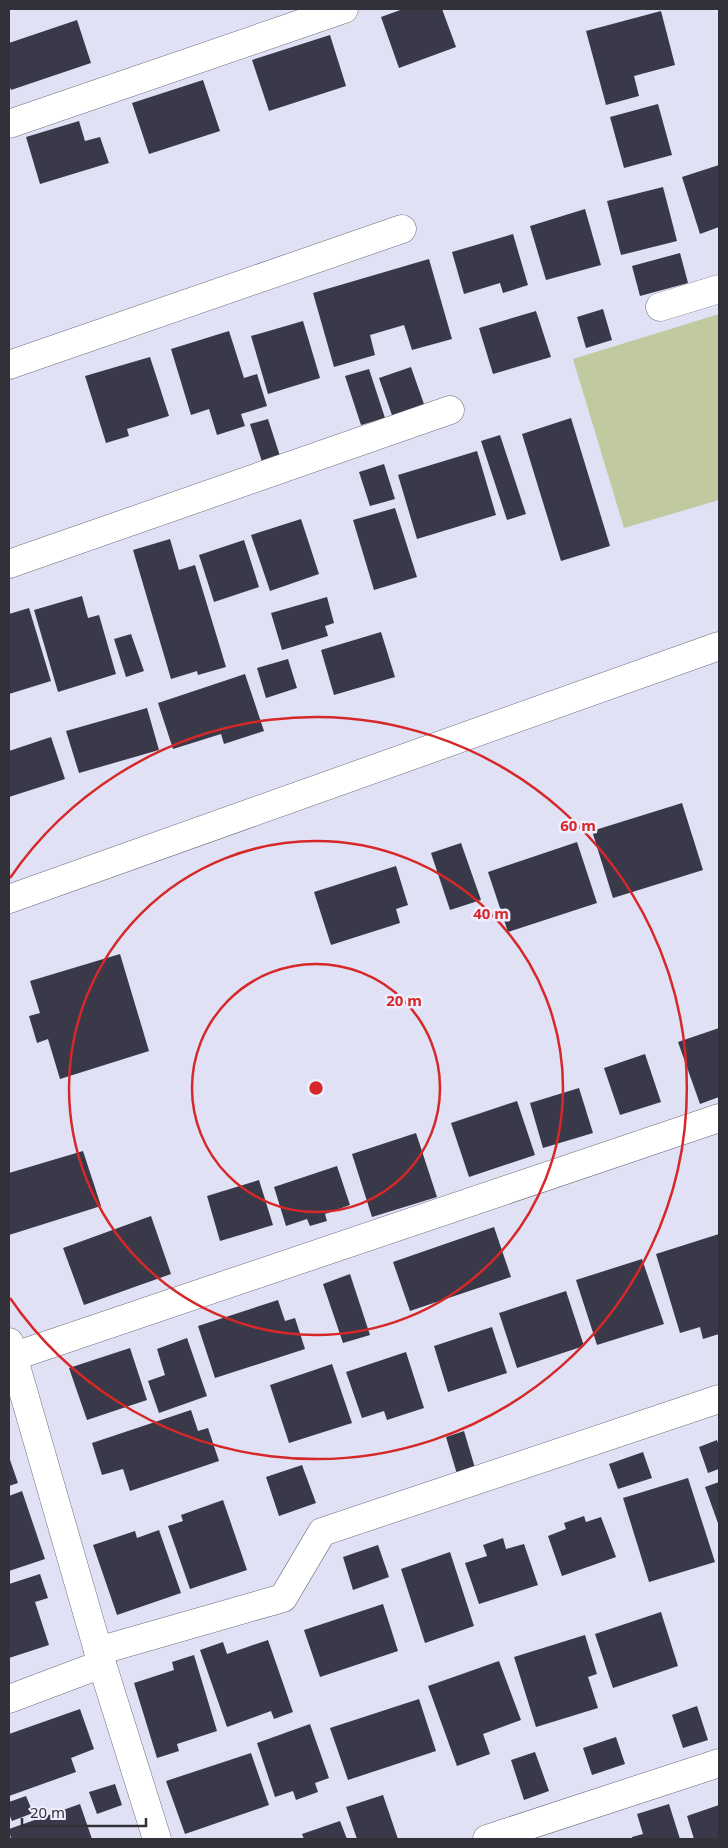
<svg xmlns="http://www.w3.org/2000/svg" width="728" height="1848" font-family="'Noto Sans',sans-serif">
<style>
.green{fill:#c1c9a0}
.building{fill:#3a3949}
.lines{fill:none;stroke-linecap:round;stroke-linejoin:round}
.minor-casing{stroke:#6d6c7e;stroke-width:29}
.minor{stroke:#fff;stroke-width:28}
.ring{fill:none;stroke:#d62828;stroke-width:2.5}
.centre{fill:#d62828;stroke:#efeeff;stroke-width:2.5}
.ring-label{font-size:15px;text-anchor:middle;font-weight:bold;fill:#d62828;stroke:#efeeff;stroke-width:5;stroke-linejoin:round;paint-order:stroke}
</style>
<rect width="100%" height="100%" fill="#e1e1f5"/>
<!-- green -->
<polygon class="green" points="719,314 719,500 624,528 573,359"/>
<!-- building -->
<g class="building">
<polygon points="403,9 442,9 456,47 399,68 381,17"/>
<polygon points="661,11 675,65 634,76 639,96 606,105 586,31"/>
<polygon points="77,20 91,63 11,90 9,84 9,43"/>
<polygon points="330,35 346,86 269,111 252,60"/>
<polygon points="203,80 220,131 149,154 132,103"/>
<polygon points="658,104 672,155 624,168 610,117"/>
<polygon points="79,121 85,141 100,137 109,163 40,184 26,137"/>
<polygon points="719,165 719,227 700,234 682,177"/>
<polygon points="663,187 677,241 621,255 607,201"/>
<polygon points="585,209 601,265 546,280 530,226"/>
<polygon points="513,234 528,285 503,293 500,283 464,294 452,252"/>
<polygon points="680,253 688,283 640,296 632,266"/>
<polygon points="429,259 452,339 412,350 404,325 370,335 375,355 334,367 313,293"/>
<polygon points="603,309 612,340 586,348 577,317"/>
<polygon points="536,311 551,357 493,374 479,328"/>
<polygon points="303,321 320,378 268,394 251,336"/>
<polygon points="229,331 244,378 257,374 267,406 241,414 245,426 217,435 209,409 191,415 171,349"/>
<polygon points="150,357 169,416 127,429 129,436 106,443 85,376"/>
<polygon points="411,367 425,407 393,418 379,378"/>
<polygon points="369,369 385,418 361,425 345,376"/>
<polygon points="571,418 610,546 561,561 522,434"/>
<polygon points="268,419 280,456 262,462 250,424"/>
<polygon points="500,435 526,514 507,520 481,441"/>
<polygon points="477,451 496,515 417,539 398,475"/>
<polygon points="384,464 395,499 370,506 359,472"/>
<polygon points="395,508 417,577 374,590 353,520"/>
<polygon points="301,519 319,574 270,591 251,535"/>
<polygon points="170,539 179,570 195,565 226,667 198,675 197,671 171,679 133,550"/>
<polygon points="244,540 259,587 214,602 199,555"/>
<polygon points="82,596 88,618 99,615 116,674 58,692 34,610"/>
<polygon points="327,597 334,623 325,626 328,636 282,650 271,613"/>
<polygon points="29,608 51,681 9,694 9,614"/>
<polygon points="381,632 395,677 334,695 321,650"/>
<polygon points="131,634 144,671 126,677 114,639"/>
<polygon points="288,659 297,688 266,698 257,668"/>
<polygon points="245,674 264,731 224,744 221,734 173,749 158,703"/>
<polygon points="147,708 159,750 79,773 66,731"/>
<polygon points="51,737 65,779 9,797 9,751"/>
<polygon points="682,803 703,870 613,898 592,831"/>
<polygon points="577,842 597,903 508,932 488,872"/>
<polygon points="461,843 481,900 450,910 431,853"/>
<polygon points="396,866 408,905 396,909 400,923 331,945 314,892"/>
<polygon points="120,954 149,1051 60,1079 48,1039 37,1043 29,1016 40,1013 30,981"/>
<polygon points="719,1028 719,1097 700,1104 678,1042"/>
<polygon points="645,1054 661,1102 620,1115 604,1068"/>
<polygon points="579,1088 593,1133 543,1148 530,1103"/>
<polygon points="517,1101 535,1155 469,1177 451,1123"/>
<polygon points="416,1133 437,1197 372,1217 352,1154"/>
<polygon points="83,1151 101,1206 9,1235 9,1173"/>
<polygon points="337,1166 350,1205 325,1214 327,1221 310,1226 307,1219 286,1226 274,1187"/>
<polygon points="259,1180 273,1225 220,1241 207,1196"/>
<polygon points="151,1216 171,1274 84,1305 63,1248"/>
<polygon points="494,1227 511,1277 410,1311 393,1262"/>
<polygon points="719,1234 719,1334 703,1339 700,1327 680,1333 656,1254"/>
<polygon points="642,1259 664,1324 597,1345 576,1280"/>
<polygon points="350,1274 370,1335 343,1343 323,1284"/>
<polygon points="566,1291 584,1346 517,1368 499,1313"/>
<polygon points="278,1300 285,1321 295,1318 305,1349 215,1378 198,1326"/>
<polygon points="492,1327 507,1373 448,1392 434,1346"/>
<polygon points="187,1338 207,1396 159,1413 148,1381 165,1375 157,1349"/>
<polygon points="130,1348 147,1400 87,1420 69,1368"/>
<polygon points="406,1352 424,1408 387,1420 384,1411 362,1418 346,1372"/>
<polygon points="332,1364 352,1423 289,1443 270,1385"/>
<polygon points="191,1410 198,1431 208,1428 219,1461 130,1491 123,1469 102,1475 92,1443"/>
<polygon points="464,1431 475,1468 457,1474 446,1437"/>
<polygon points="717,1440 719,1446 719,1469 708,1473 699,1447"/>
<polygon points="643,1452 652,1478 618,1489 609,1464"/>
<polygon points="9,1457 18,1483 9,1486"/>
<polygon points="302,1465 316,1503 279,1516 266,1477"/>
<polygon points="688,1478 715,1562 649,1582 623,1498"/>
<polygon points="719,1482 719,1526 705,1487"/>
<polygon points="22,1491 45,1559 9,1571 9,1496"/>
<polygon points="223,1500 247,1570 190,1589 168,1526 183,1521 181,1515"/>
<polygon points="584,1516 586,1522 601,1517 616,1557 562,1576 548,1536 566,1529 564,1523"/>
<polygon points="159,1530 181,1593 117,1615 93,1545 135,1531 137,1538"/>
<polygon points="503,1538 506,1549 524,1544 538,1585 479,1604 465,1563 487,1556 483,1545"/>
<polygon points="378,1545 389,1577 353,1590 343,1557"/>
<polygon points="450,1552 474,1626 425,1643 401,1569"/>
<polygon points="40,1574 48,1598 35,1602 49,1645 9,1658 9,1584"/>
<polygon points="383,1604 398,1651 320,1677 304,1630"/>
<polygon points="661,1612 678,1666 613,1688 595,1634"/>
<polygon points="585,1635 597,1674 588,1677 598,1708 536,1727 514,1657"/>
<polygon points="268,1640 293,1712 274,1719 271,1711 227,1727 200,1650 223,1642 227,1654"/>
<polygon points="194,1655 217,1731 177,1744 179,1751 157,1758 134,1683 174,1670 172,1662"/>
<polygon points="499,1661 521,1720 483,1734 490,1754 457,1766 428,1686"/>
<polygon points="419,1699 436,1751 348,1780 330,1728"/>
<polygon points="697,1706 708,1740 683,1748 672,1715"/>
<polygon points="80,1709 94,1749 71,1758 76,1772 9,1796 9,1734"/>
<polygon points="310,1724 329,1778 315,1783 318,1792 296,1800 293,1791 275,1797 257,1743"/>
<polygon points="616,1737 625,1764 592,1775 583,1748"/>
<polygon points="535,1752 549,1791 524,1800 511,1760"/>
<polygon points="251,1753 269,1805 185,1834 166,1781"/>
<polygon points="115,1784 122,1805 97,1814 89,1792"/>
<polygon points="383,1795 398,1839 357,1839 346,1807"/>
<polygon points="26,1796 33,1813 12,1821 9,1814 9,1802"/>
<polygon points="80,1804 92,1839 11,1839 9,1829"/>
<polygon points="669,1804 680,1839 632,1839 632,1837 643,1834 637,1814"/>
<polygon points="719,1805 719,1839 694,1839 687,1816"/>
<polygon points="340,1821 347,1839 304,1839 302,1834"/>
</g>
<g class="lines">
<defs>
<g id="minor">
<polyline points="9,124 344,9"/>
<polyline points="660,307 719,289"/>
<polyline points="9,365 402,229"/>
<polyline points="9,564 450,410"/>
<polyline points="9,899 719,646"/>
<polyline points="9,1342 102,1664 157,1839"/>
<polyline points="9,1358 719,1118"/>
<polyline points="98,1651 283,1598 322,1532 719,1399"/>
<polyline points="9,1699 102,1664"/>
<polyline points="487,1839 719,1763"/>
</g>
</defs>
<!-- minor casing -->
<use href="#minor" class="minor-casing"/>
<!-- minor -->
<use href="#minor" class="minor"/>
</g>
<!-- distance rings -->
<g class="ring">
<circle cx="316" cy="1088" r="124"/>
<circle cx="316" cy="1088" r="247"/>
<path d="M10 878A371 371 0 1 1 10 1298"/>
</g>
<circle cx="316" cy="1088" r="8" class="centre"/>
<g class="ring-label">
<text x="578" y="831">60 m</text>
<text x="491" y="919">40 m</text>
<text x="404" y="1006">20 m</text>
</g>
<!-- border -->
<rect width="728" height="1848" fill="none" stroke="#323139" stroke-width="20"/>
<!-- scale -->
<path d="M22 1818v8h124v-8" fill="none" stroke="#323139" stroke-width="2.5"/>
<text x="30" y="1818" font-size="15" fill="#323139" stroke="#efeeff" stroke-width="4" paint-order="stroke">20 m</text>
</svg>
